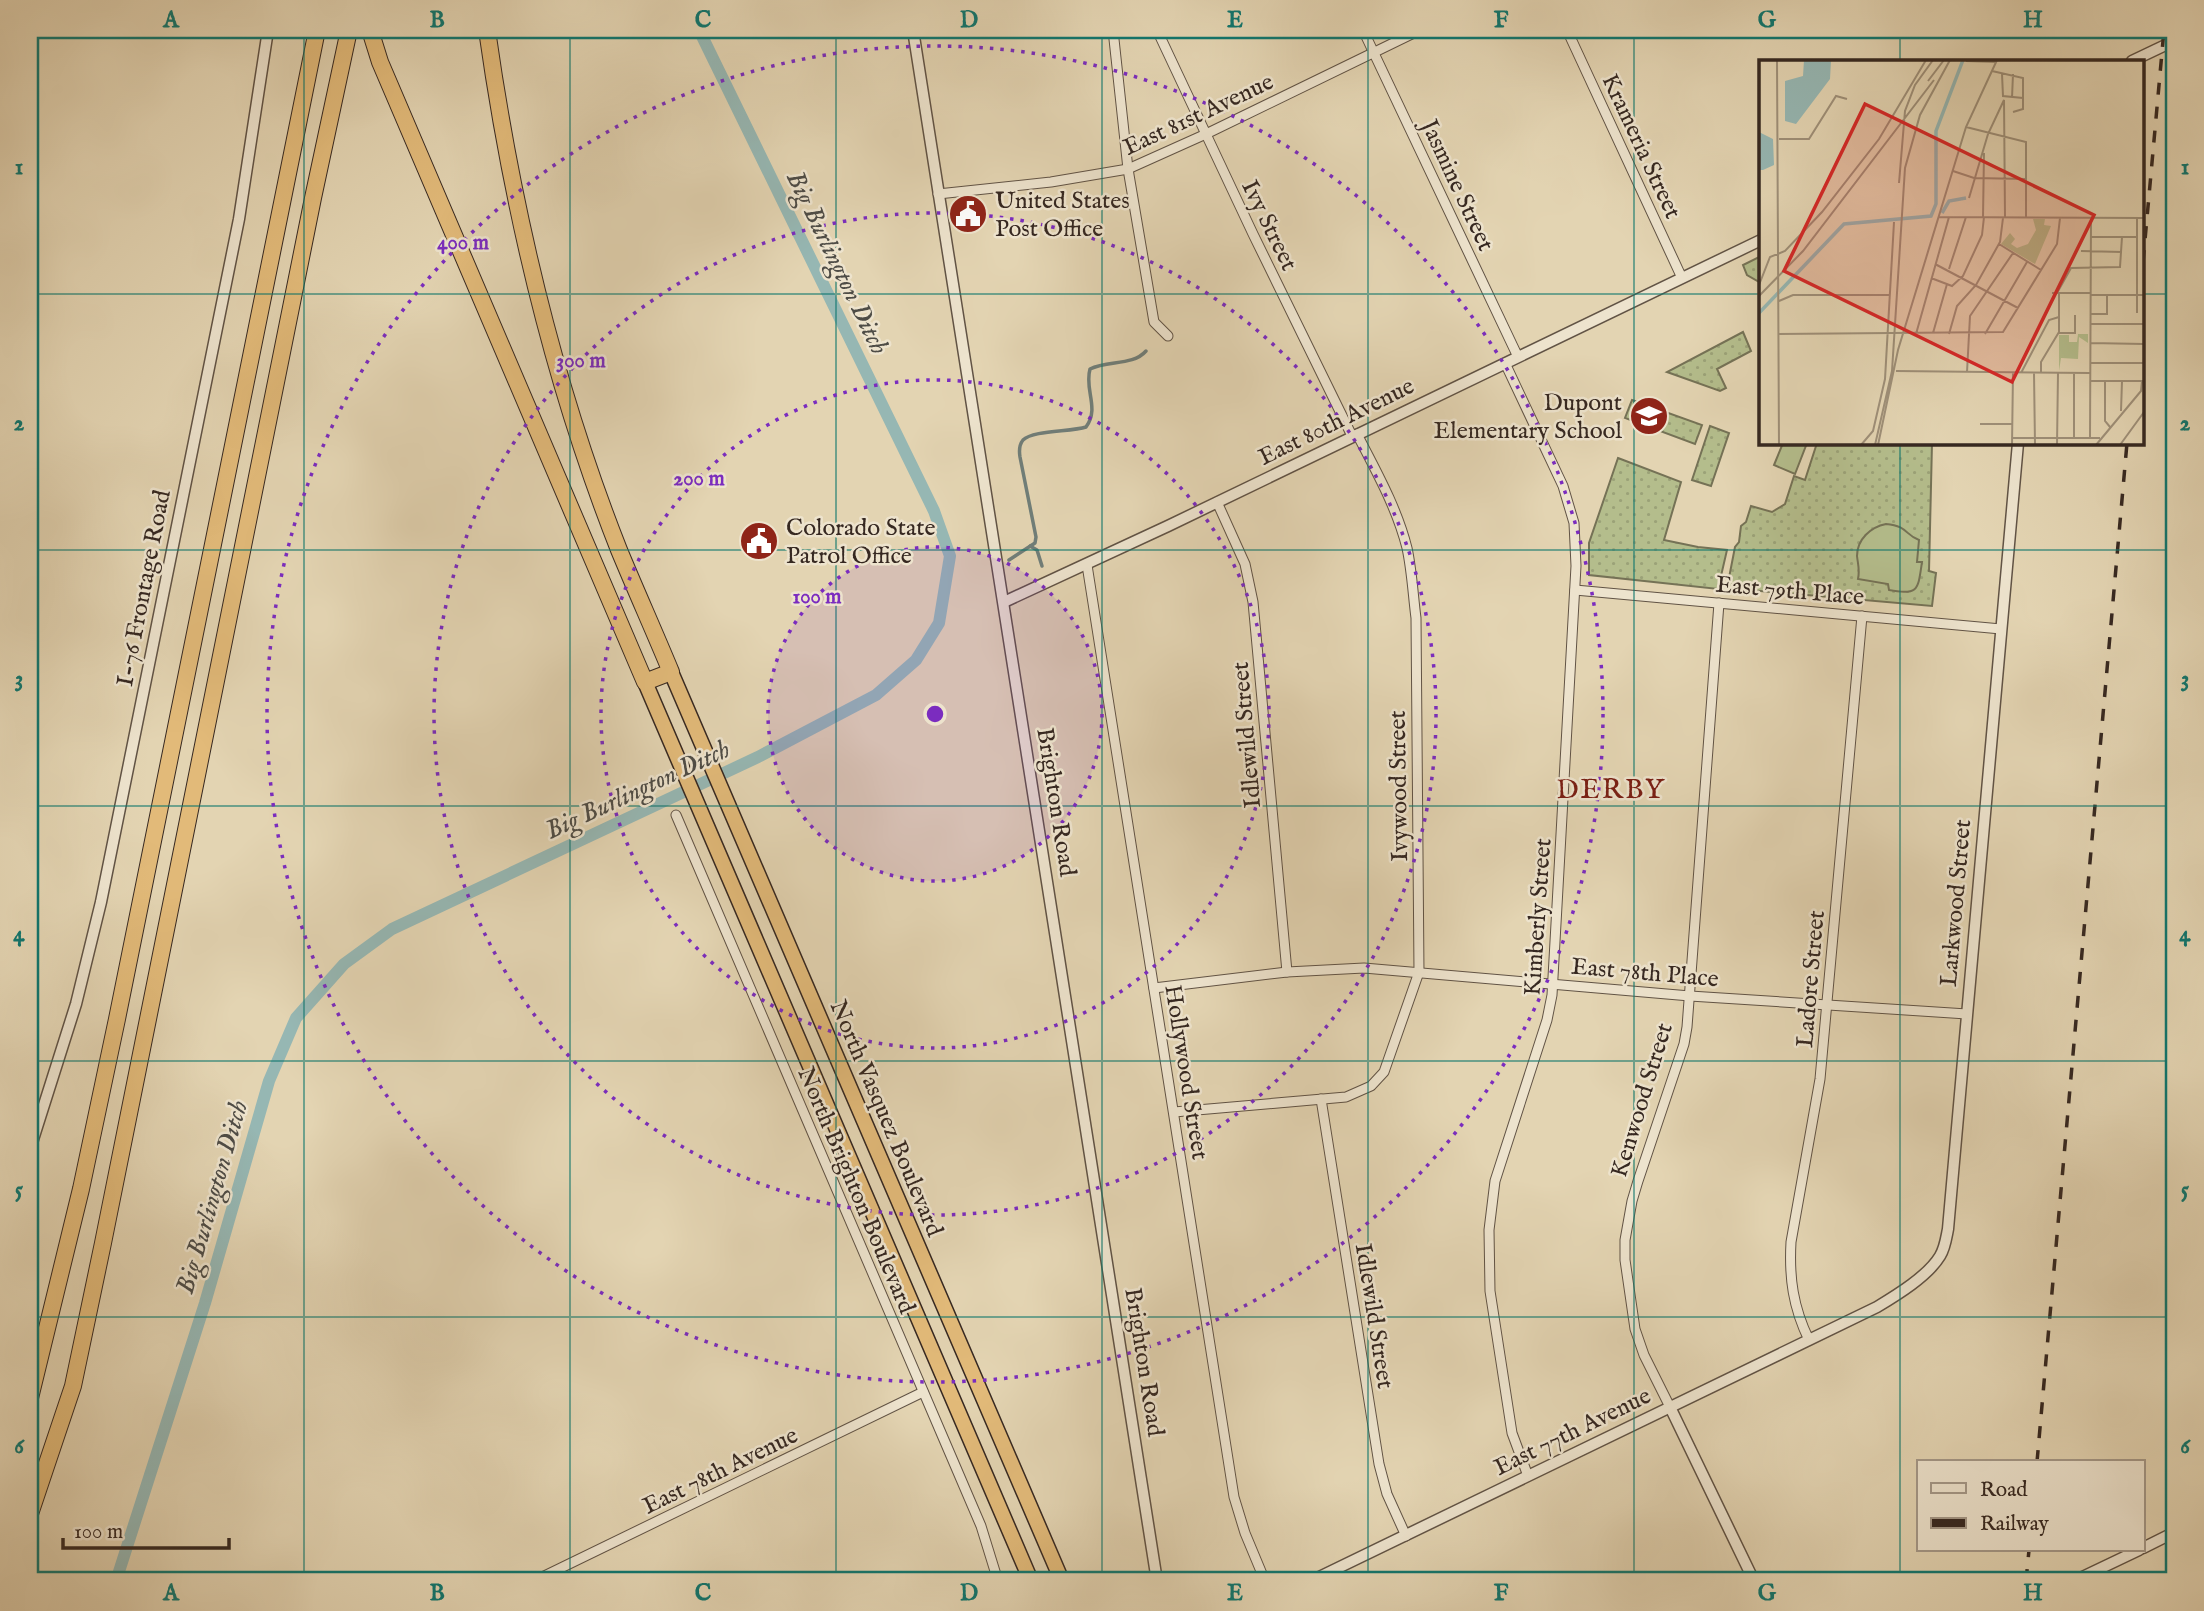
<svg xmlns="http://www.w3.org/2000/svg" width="2204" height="1611" font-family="'IM FELL English',serif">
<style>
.grass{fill:url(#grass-dots);stroke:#757256;stroke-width:2}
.pitch{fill:#b4bd8c;stroke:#757256;stroke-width:2}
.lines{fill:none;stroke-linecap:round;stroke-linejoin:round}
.stream{stroke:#707e79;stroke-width:3.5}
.canal{stroke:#96b7b3;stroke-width:12}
.minor-casing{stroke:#615345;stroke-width:11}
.tertiary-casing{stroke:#615345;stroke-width:13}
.trunk-casing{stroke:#362821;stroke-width:17}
.motorway-casing{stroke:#362821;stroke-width:18}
.minor{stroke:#ede3cd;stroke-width:9}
.tertiary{stroke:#ede3cd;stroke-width:10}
.trunk{stroke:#e2ba79;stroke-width:14}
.motorway{stroke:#e2ba79;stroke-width:16}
.rail{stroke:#362821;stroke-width:3.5;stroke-dasharray:12 12;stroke-linecap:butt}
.grid{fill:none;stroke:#0f766e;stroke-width:2;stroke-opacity:0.55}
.ring{fill:none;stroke:#7b2cbf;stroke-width:3.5;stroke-dasharray:3.5 7}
.labels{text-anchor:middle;stroke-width:5;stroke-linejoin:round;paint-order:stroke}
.street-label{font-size:24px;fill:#362821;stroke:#ede3cd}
.poi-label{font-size:24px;fill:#362821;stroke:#ede3cd;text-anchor:start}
.water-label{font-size:26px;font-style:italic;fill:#4e4c46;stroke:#ede3cd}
.quarter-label{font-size:28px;letter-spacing:2px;fill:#7a1f14;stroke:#ede3cd}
.inset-river{fill:none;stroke:#96b7b3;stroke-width:3.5}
.inset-road{fill:none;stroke:#9e8f78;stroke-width:2}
.view{fill:#d62828;fill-opacity:0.15;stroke:#d62828;stroke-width:3.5}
.inset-edge{fill:none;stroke:#362821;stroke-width:3.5}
.centre{fill:#7b2cbf;stroke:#ede3cd;stroke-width:3.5}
.ring-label{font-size:21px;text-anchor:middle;font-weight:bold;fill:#7b2cbf;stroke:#ede3cd;stroke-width:5;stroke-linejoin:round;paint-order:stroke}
.neatline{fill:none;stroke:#0f766e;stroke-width:2.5}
.grid-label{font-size:23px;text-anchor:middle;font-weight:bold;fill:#0f766e}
</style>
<defs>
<pattern id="grass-dots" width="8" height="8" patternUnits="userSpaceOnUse" patternTransform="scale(1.75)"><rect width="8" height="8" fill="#b4bd8c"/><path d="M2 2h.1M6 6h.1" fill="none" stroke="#9ba278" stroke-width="1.8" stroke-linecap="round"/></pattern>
</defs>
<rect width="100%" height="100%" fill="#e3d4b2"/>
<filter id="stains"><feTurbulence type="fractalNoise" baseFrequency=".00286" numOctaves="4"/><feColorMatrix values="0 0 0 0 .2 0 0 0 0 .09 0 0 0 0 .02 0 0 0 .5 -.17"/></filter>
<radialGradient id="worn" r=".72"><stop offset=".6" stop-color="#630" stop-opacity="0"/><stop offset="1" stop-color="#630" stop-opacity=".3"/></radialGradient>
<!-- grass -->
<g class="grass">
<polygon points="1761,256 1761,283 1747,275 1743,265"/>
<polygon points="1743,332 1751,351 1717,369 1726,388 1720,391 1667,372"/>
<polygon points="1632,400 1702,425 1695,444 1625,418"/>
<polygon points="1710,426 1729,433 1711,486 1692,480"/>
<polygon points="1817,443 1932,443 1929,571 1936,573 1932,606 1727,588 1735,547 1739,542 1741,526 1746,522 1751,506 1772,512 1785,504 1794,476 1805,480"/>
<polygon points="1618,458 1681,482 1664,540 1698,547 1727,550 1718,589 1589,575 1589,543"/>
</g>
<!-- pitch -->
<g class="pitch">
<polygon points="1783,443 1807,443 1795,474 1774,465"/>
<path d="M1886,524C1908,526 1905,535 1919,540L1917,562H1922C1918,589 1919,596 1889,590L1888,584L1858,579C1860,570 1858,565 1857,556C1857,539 1871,527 1886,524Z"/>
</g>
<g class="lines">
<!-- stream -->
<g class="stream">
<polyline points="1030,546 1037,550 1042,566"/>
<path d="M1009,560L1035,543L1036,537L1020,457C1019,451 1019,445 1023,440C1033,430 1071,432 1086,427C1100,408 1084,390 1090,369C1108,360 1133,366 1146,351"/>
</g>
<!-- canal -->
<polyline class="canal" points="116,1581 205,1303 269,1081 296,1018 344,964 392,929 758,757 876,695 916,660 939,623 950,556 934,511 699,30"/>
<defs>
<g id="minor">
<polyline points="1113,30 1128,169 1154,322 1168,336"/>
<polyline points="1157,30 1253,234 1352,436"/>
<polyline points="1363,30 1518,357"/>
<polyline points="1567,30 1682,278"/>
<polyline points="938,194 1051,182 1128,169 1206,134 1420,30"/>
<polyline points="1505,363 1563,486 1574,523 1576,566 1552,995 1547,1020 1495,1181 1489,1230 1490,1291 1512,1433 1528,1476"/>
<polyline points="1217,502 1245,564 1253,602 1287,972"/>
<polyline points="1087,565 1234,1497 1245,1533 1265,1581"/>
<polyline points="1575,590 2001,629"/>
<polyline points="676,815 951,1456 981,1526 998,1581"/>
<polyline points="1154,988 1287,972 1364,968 1690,996 1967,1014"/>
<polyline points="1321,1099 1379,1464 1387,1494 1406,1536"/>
<path d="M1174,1112L1346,1097L1371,1086L1384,1072L1419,972L1416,618C1413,595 1412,571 1407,548C1397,508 1376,471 1357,434"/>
<path d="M1809,1340C1793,1307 1789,1278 1791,1242L1820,1079L1862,616"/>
<polyline points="1670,1407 1644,1355 1635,1329 1625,1260 1625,1240 1632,1201 1638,1181 1684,1044 1687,1027 1719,603"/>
<polyline points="534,1581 923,1392"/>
</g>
<g id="tertiary">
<polyline points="913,30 1157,1581"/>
<polyline points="2132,61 2174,41"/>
<polyline points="1004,602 1168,526 1761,240"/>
<polyline points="30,1149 76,1004 101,902 239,219 268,30"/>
<polyline points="1670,1407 1754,1581"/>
<polyline points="2143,1548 2171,1534 2174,1541"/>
<path d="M1311,1581L1877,1307C1897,1295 1928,1276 1940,1256C1945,1248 1946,1239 1948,1229L2018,443"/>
<polyline points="2074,1581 2139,1550"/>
</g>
<g id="trunk">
<polyline points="671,672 1062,1581"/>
<polyline points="645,682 1031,1581"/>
</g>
<g id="motorway">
<path d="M370,30L380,62L645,682L671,672C654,631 636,591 619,550C553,383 512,207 487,30"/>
<polyline points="30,1398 81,1189 117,1019 317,30"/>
<polyline points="30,1514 73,1386 103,1243 313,198 349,30"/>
</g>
</defs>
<!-- minor casing -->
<use href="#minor" class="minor-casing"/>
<!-- tertiary casing -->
<use href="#tertiary" class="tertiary-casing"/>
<!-- trunk casing -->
<use href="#trunk" class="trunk-casing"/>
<!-- motorway casing -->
<use href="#motorway" class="motorway-casing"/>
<!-- minor -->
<use href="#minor" class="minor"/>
<!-- tertiary -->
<use href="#tertiary" class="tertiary"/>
<!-- trunk -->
<use href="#trunk" class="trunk"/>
<!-- motorway -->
<use href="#motorway" class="motorway"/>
<!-- rail -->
<g class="rail">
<polyline points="2143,262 2164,30"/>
<polyline points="2037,1462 2127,443"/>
<polyline points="2026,1581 2029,1550"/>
</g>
</g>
<!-- grid -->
<path class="grid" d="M304,30V1581M570,30V1581M836,30V1581M1102,30V1581M1368,30V1581M1634,30V1581M1900,30V61M30,294H1761M2143,294H2174M1900,443V1581M30,550H2174M30,806H2174M30,1061H2174M30,1317H2174"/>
<!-- distance rings -->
<circle cx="935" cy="714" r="167" fill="#7b2cbf" fill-opacity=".12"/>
<g class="ring">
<circle cx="935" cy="714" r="167"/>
<circle cx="935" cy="714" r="334"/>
<circle cx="935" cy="714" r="501"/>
<circle cx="935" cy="714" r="668"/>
</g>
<!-- icons -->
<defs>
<symbol id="civic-disc" viewBox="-11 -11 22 22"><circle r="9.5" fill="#8f2418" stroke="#ede3cd"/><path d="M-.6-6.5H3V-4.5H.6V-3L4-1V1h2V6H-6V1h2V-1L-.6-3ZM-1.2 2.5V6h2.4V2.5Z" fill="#fff"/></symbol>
<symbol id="school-disc" viewBox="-11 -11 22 22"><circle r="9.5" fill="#8f2418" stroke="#ede3cd"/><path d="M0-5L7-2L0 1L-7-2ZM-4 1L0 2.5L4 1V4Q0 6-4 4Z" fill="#fff"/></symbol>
</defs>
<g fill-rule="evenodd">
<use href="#civic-disc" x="946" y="192" width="44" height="44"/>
<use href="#school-disc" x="1627" y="394" width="44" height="44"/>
<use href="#civic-disc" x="737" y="519" width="44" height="44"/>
</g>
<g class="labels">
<!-- street labels -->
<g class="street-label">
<text transform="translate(1198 114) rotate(-25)" y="8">East 81st Avenue</text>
<text transform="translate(1642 146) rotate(65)" y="8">Krameria Street</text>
<text transform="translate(1458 185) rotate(65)" y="8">Jasmine Street</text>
<text transform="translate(1270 225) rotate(64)" y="8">Ivy Street</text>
<text transform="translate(1336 421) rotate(-26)" y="8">East 80th Avenue</text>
<text transform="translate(143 588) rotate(-79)" y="8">I-76 Frontage Road</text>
<text transform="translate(1790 590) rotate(5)" y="8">East 79th Place</text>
<text transform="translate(1246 735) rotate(-95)" y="8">Idlewild Street</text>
<text transform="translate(1398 786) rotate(-91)" y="8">Ivywood Street</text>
<text transform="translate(1057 802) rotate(81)" y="8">Brighton Road</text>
<text transform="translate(1955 903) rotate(-85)" y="8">Larkwood Street</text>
<text transform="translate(1537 917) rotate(-86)" y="8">Kimberly Street</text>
<text transform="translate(1645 972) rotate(5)" y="8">East 78th Place</text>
<text transform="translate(1810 979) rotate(-85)" y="8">Ladore Street</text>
<text transform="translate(1187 1072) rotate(81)" y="8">Hollywood Street</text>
<text transform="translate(1641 1100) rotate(-73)" y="8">Kenwood Street</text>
<text transform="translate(887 1118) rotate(67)" y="8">North Vasquez Boulevard</text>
<text transform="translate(857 1190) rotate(67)" y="8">North Brighton Boulevard</text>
<text transform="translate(1375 1316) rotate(81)" y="8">Idlewild Street</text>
<text transform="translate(1145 1362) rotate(81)" y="8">Brighton Road</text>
<text transform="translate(1572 1431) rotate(-26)" y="8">East 77th Avenue</text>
<text transform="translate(720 1470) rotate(-26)" y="8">East 78th Avenue</text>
</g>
<!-- poi labels -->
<g class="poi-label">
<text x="995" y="208">United States<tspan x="995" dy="28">Post Office</tspan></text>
<text x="1622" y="410" text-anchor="end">Dupont<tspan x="1622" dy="28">Elementary School</tspan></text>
<text x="786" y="535">Colorado State<tspan x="786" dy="28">Patrol Office</tspan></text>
</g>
<!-- water labels -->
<g class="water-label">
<text transform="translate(838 262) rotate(64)" y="9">Big Burlington Ditch</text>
<text transform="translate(637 789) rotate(-25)" y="9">Big Burlington Ditch</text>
<text transform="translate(211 1197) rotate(-74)" y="9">Big Burlington Ditch</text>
</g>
<!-- quarter labels -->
<g class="quarter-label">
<text x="1611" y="798">DERBY</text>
</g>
</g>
<!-- overview -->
<g transform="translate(1759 60)">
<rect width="385" height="385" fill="#e3d4b2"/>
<path d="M274,159H286L285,165L292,166L276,204L242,184L251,173L256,179L252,184L258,188L269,184L277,170ZM319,274H329V283L320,277L319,299L302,298L300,311V275H310V282H318Z" fill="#b4bd8c"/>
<path d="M45,0H72L71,19L37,64L26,61V21L44,16ZM0,72L14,79L15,105L4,110H0Z" fill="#96b7b3"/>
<path class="inset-river" d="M183,153L190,141L207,138M0,253L85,164L172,156L177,144V71L204,0"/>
<path class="inset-road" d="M18,0L20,385M207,1L238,2M233,11L264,18V49L254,52M243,14L244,36L264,38M169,21L185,0M253,38L254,14M207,67L267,82V157M20,79H50L77,36L88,39M194,111L215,118L267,119M140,123L146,51L156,25L174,0M210,138L229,74L245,40L246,157M180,157L385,158M224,157L225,93M378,158V253M332,177H378M240,184L282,210M322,191L363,192M176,204L259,248M190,209L207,157M172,218L193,226L204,216L223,175L225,157M0,225L11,197L26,191L63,152L120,79L167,0M293,233H331M298,233L312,208L361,207L363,177M331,235H385M0,236L44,191L175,20M20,241L34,235H131M331,254H348V235M331,264H385M174,273L188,224M299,273H316V255M19,274L244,272L298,184L301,158M157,274L190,157M190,274L198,246L217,225L241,182L244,158M226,274L268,202M331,283L385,284M331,303H385M137,311L331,313M208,312L211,256L254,193M262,313L290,260L300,257M275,313L276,385M282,313V302L300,272V234M331,321H385M346,321V361L351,367M362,351L363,321M221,364H253M315,377V313M254,378H341M331,378L332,158M102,385L114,371L126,319L135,162M116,385L133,311L146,108L161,55L191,0M119,385L139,290L207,67L238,0M253,385L254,313M298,385L299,313M337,385L382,331L383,321M361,385L385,352"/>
<path class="view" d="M106,44L335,155L253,322L25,211Z"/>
<rect width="385" height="385" class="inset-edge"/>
</g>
<circle cx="935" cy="714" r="10" class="centre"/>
<g class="ring-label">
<text x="463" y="249">400 m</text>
<text x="581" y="367">300 m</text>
<text x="699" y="485">200 m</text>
<text x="817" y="603">100 m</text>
</g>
<!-- margin -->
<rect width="2204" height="1611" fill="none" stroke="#e3d4b2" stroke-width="77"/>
<!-- legend -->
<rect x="1917" y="1460" width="228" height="91" fill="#ede3cd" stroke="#a49888" stroke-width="2"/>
<rect x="1931" y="1483" width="35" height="10" fill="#ede3cd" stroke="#a49888" stroke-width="2"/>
<text x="1980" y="1496" font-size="21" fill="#362821">Road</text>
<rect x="1931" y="1518" width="35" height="10" fill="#362821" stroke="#a49888" stroke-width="2"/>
<text x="1980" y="1530" font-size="21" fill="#362821">Railway</text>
<!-- scale -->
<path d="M63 1538v10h166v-10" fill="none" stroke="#362821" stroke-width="3.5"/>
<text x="74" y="1538" font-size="21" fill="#362821" stroke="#ede3cd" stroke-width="5" paint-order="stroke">100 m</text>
<rect x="38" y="38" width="2128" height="1534" class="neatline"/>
<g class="grid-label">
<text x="171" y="27">A</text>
<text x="437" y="27">B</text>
<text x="703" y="27">C</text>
<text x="969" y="27">D</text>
<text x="1235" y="27">E</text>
<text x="1501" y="27">F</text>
<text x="1767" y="27">G</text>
<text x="2033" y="27">H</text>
<text x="19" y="174">1</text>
<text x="2185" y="174">1</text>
<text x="19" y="430">2</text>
<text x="2185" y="430">2</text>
<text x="19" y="686">3</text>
<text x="2185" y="686">3</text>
<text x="19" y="941">4</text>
<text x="2185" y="941">4</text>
<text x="19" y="1197">5</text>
<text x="2185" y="1197">5</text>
<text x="19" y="1453">6</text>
<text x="2185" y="1453">6</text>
<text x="171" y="1600">A</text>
<text x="437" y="1600">B</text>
<text x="703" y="1600">C</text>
<text x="969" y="1600">D</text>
<text x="1235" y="1600">E</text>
<text x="1501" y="1600">F</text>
<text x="1767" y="1600">G</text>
<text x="2033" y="1600">H</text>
</g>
<rect width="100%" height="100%" filter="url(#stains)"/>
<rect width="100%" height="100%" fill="url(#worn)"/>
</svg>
